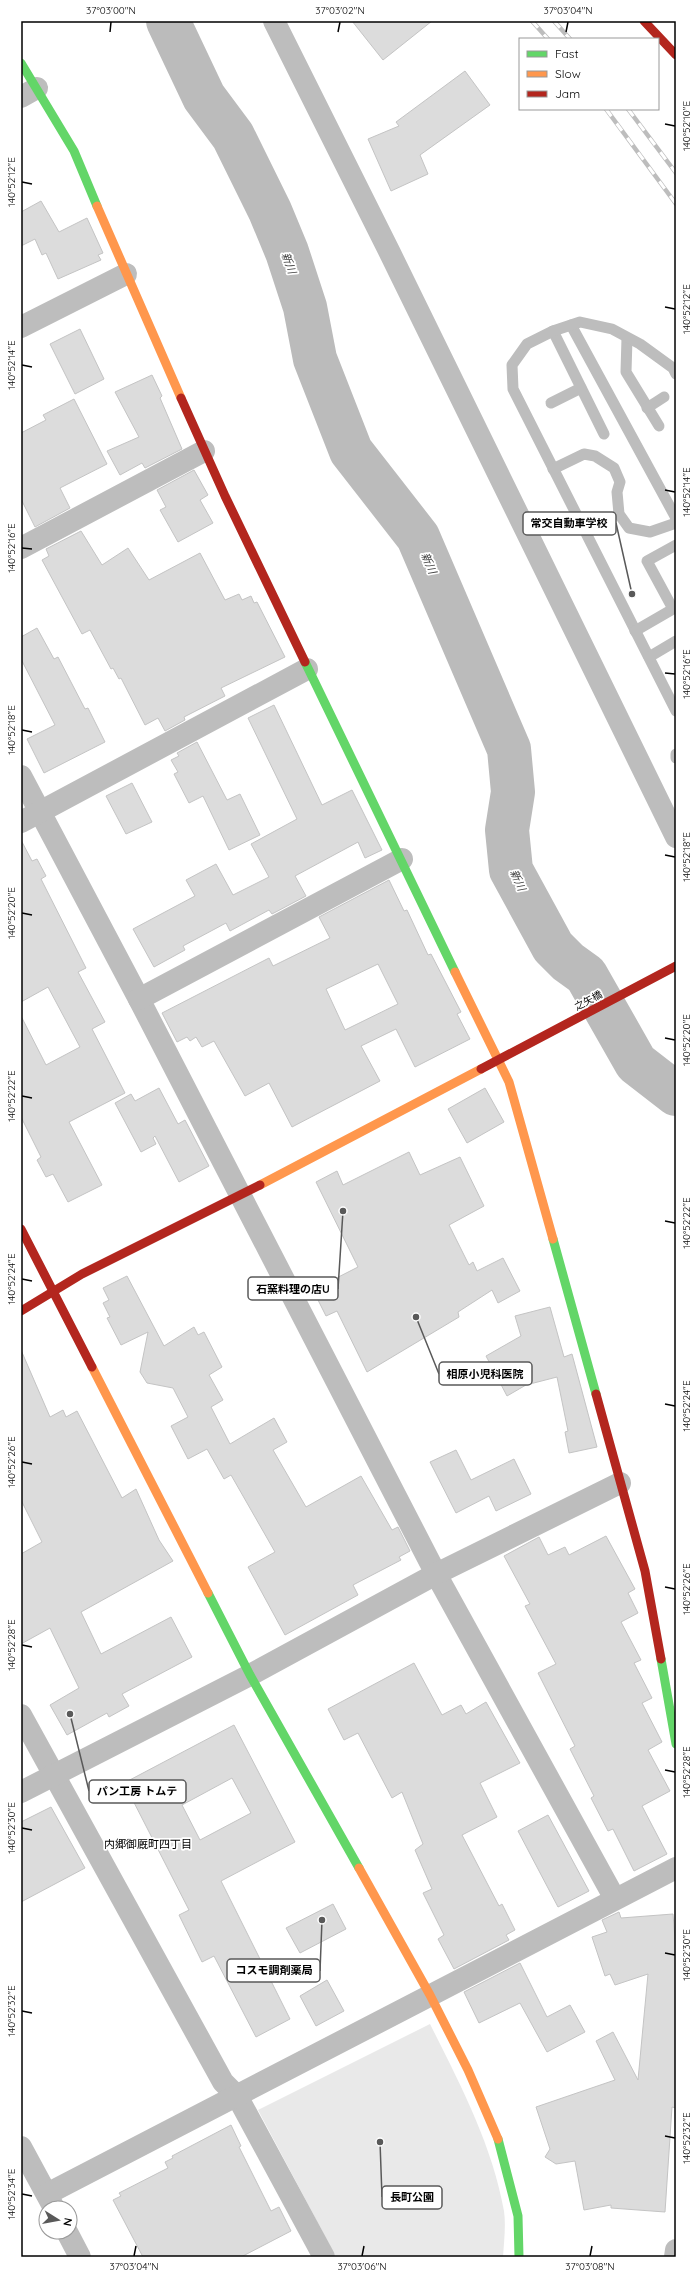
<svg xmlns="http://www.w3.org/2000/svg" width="697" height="2278" font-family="Quicksand,'Noto Sans JP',sans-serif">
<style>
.green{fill:#e9e9e9}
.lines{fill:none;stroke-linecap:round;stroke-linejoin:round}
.river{stroke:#bbb;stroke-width:44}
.building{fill:#dcdcdc;stroke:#c4c4c4;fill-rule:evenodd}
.lane{stroke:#bdbdbd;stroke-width:11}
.street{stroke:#bdbdbd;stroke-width:22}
.fast{stroke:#63d668;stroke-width:9}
.slow{stroke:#ff974d;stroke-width:9}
.jam{stroke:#b3261e;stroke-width:9}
.rail-casing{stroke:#bdbdbd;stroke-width:4.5}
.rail{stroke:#fff;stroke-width:3;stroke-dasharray:9;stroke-linecap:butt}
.ticks{fill:none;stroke:#000;stroke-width:1.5}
.labels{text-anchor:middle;stroke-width:3.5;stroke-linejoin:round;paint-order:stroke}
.street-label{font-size:10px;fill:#000;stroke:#fff}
.water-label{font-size:11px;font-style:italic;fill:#3f3f3f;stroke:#fff}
.neighbourhood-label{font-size:11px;fill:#000;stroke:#fff}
.leader{fill:none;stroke:#595959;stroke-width:1.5}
.callout-dot{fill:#595959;stroke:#fff;stroke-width:1.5}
.callout{fill:#fff;stroke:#595959;stroke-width:1.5}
.callout-label{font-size:11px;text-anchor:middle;font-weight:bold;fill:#000}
.neatline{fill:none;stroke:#000;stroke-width:1.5}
.ticks-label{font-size:10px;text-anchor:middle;fill:#000}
</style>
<rect width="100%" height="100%" fill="#fff"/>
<!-- green -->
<path class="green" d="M430,2024C460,2084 492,2144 504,2211C506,2225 504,2242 503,2257H336L258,2110Z"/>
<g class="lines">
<!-- river -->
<polyline class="river" points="168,21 204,97 233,136 270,211 287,252 305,307 315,359 351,451 418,537 509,749 513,792 507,830 511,870 553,947 568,962 586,975 636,1063 676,1094"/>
</g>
<!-- building -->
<g class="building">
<polygon points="352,21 432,21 383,60"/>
<polygon points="465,71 490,105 420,155 428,174 391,191 368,139 399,126 396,122"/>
<polygon points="41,201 59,232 87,218 103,253 98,255 101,260 58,279 46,253 42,255 35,239 21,246 21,212"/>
<polygon points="80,329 104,379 75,394 50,344"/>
<polygon points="152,375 162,396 160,398 182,449 145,468 142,463 120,475 107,451 139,437 115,392"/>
<polygon points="74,399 107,464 60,488 70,508 35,527 21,499 21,433 46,420 43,415"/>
<polygon points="194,470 208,495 200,500 213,523 178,542 160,510 166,507 157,490"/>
<polygon points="81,531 102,565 128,548 149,580 200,553 225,600 239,594 242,600 251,596 254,603 257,602 285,657 221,688 225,696 184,717 185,720 165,731 158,718 145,725 121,678 119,679 113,668 111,669 90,630 82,634 42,560 49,556 46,549"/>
<polygon points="37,628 54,659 58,657 85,709 88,708 105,742 44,773 27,739 55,725 21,659 21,637"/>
<polygon points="274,705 322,805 352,790 382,850 365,858 358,842 295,876 306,896 272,914 269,910 230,931 226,923 183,946 185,950 154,967 133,929 195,896 186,880 216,864 233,895 269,877 251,844 297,819 248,718"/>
<polygon points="197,742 227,800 240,794 260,835 229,850 203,796 189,803 174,774 178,772 171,760 179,756 177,753"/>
<polygon points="132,783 152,822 126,834 106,796"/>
<polygon points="21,840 32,861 37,859 46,876 41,879 86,968 78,972 105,1022 92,1029 125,1093 69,1122 102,1185 68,1202 53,1174 46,1177 37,1160 41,1157 21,1117 21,1016 46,1065 80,1047 48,987 21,1002"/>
<path d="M389,880L404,911L407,910L428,955L431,954L461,1012L457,1014L470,1039L415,1067L396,1029L361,1046L380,1081L292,1127L269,1083L245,1096L214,1041L202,1047L196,1037L190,1041L187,1037L177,1042L162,1013L269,958L273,966L330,938L319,917ZM378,964L398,1004L345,1030L326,989Z"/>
<polygon points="159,1088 178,1124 185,1120 209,1166 179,1182 155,1136 153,1138 156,1144 141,1152 115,1103 131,1094 135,1101"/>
<polygon points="485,1088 504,1122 467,1143 448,1109"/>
<polygon points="409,1152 420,1175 460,1157 484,1206 449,1225 469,1265 473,1262 477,1271 503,1258 520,1291 498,1303 492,1290 458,1312 459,1317 367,1372 337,1311 326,1316 313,1290 358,1267 316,1182 337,1171 343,1185"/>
<polygon points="127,1276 164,1346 194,1327 198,1335 204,1332 222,1367 209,1375 223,1400 211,1407 230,1444 274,1418 287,1442 273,1450 306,1507 361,1476 392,1530 398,1527 410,1551 399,1557 401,1560 353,1585 358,1595 285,1635 248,1567 275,1552 231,1475 224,1479 207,1449 188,1459 171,1426 188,1417 173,1388 147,1383 140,1372 148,1332 121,1345 107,1318 110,1317 103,1303 109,1300 103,1288"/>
<polygon points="550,1307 564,1357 572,1354 597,1447 569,1453 565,1432 568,1431 557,1377 526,1385 507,1396 486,1356 521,1336 515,1316"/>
<polygon points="21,1350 50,1417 63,1410 66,1417 77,1411 122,1498 136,1489 159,1540 173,1561 81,1612 101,1654 171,1617 192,1657 122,1694 129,1706 109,1717 107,1713 67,1735 50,1705 79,1688 50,1628 21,1644 21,1554 42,1542 21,1500"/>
<polygon points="456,1450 471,1480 514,1459 531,1494 496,1511 489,1496 456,1513 430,1462"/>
<polygon points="606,1536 635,1589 628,1593 638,1613 621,1622 641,1660 634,1663 652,1698 642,1703 662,1742 648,1750 670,1791 642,1806 667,1854 634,1871 613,1829 608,1831 591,1798 594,1796 570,1749 575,1746 538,1673 556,1664 525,1606 530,1604 504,1556 539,1537 548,1555 565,1547 569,1555"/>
<polygon points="414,1663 442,1715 461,1705 466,1714 486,1702 520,1763 480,1783 497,1817 462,1835 499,1906 502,1904 515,1930 506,1935 509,1940 454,1969 438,1939 444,1935 423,1893 432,1889 415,1850 423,1844 402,1792 392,1798 358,1733 344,1740 328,1709"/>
<path d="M234,1725L295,1842L221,1881L290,2019L256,2037L214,1956L202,1962L179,1915L189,1910L124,1783ZM232,1778L251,1813L200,1840L182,1805Z"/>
<polygon points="51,1807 85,1868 21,1902 21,1822"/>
<polygon points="548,1815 589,1891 558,1907 518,1831"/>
<polygon points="333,1904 346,1929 300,1953 286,1928"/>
<polygon points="619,1912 621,1918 673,1914 676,1951 676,2108 672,2107 665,2212 611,2208 611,2205 584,2210 575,2161 556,2164 545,2157 550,2149 536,2107 615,2080 596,2041 613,2032 638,2080 648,1974 615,1985 610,1974 605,1976 592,1937 607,1932 602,1920"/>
<polygon points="520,1963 547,2017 570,2005 585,2032 547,2052 520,2003 479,2023 464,1992"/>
<polygon points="327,1980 344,2011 316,2026 300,1996"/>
<polygon points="231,2125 241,2146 239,2147 271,2211 279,2207 291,2231 241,2257 143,2257 113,2200 121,2196 119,2193 168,2168 165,2162 173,2158 172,2156"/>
</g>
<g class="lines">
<!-- lane -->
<g class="lane">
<polyline points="571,325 676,518"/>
<polyline points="553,331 604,434"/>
<polyline points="627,338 626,372 659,426"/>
<polyline points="676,374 673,368 640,344 612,329 580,322 553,331 527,344 512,365 513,389 676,711"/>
<polyline points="551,403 581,388"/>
<polyline points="647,408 664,397"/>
<polyline points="553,469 584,454 595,456 614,468 620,482 617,492 619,514 629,528 650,532 676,523"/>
<polyline points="635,631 673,609 647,561 676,545"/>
<polyline points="649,657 676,641"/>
<polyline points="676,754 676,758"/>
</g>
<!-- street -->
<g class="street">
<polyline points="274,21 390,253 676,837"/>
<polyline points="21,97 37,88"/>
<polyline points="21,327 126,274"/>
<polyline points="21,548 204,451"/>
<polyline points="21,776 139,999 436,1574 615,1899"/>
<polyline points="21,822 307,669"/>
<polyline points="139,999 402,859"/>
<polyline points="21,1715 223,2082 237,2096 324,2257"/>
<polyline points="21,1792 250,1675 436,1574 620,1483"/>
<polyline points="21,2147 54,2208"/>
<polyline points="47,2194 676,1868"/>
<polyline points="67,2232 80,2257"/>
<polyline points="675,2257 676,2250"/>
</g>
<!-- fast -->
<g class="fast">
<polyline points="21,63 74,151 97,206"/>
<polyline points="305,662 455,972"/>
<polyline points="553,1239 596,1394"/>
<polyline points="208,1593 250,1675 359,1868"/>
<polyline points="661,1659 676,1744"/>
<polyline points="498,2139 518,2216 519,2257"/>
</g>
<!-- slow -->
<g class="slow">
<polyline points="97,206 181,398"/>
<polyline points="455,972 509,1082 553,1239"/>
<polyline points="260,1185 481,1069"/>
<polyline points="92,1367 208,1593"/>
<polyline points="359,1868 430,1995 468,2070 498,2139"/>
</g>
<!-- jam -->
<g class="jam">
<polyline points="644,21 676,55"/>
<polyline points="181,398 225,496 305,662"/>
<polyline points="481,1069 676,966"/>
<polyline points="21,1229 92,1367"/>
<polyline points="21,1311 82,1274 260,1185"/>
<polyline points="596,1394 645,1571 661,1659"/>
</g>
<defs>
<g id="rail">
<polyline points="532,21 548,39"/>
<polyline points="554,21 570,39"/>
<polyline points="606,109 676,204"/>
<polyline points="628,109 676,173"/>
</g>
</defs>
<!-- rail casing -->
<use href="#rail" class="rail-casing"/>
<!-- rail -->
<use href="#rail" class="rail"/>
</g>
<!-- ticks -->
<path class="ticks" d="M110,32L111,22M338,32L340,22M566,32L568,22M665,124L675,126M22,182L32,184M665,307L675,309M22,365L32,367M665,490L675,492M22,548L32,549M665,673L675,674M22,730L32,732M665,855L675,857M22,913L32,915M665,1038L675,1040M22,1096L32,1098M665,1221L675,1223M22,1279L32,1281M665,1404L675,1406M22,1462L32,1464M665,1587L675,1589M22,1645L32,1647M665,1770L675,1772M22,1828L32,1830M665,1953L675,1955M22,2011L32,2013M665,2136L675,2138M22,2194L32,2196M134,2256L136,2246M362,2256L364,2246M590,2256L592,2246"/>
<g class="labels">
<!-- street labels -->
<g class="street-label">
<text transform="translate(588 1000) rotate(-28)" y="4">之矢橋</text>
</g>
<!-- water labels -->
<g class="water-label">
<text transform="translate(289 263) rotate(70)" y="4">新川</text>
<text transform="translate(429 563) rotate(67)" y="4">新川</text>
<text transform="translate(518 880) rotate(65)" y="4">新川</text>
</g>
<!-- neighbourhood labels -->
<g class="neighbourhood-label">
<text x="148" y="1848">内郷御厩町四丁目</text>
</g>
</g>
<!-- callouts -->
<path class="leader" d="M632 594L616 523M343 1211L338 1289M416 1317L439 1374M70 1714L89 1791M322 1920L320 1971M380 2142L382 2197"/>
<g class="callout-dot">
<circle cx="632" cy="594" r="4"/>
<circle cx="343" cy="1211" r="4"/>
<circle cx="416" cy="1317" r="4"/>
<circle cx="70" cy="1714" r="4"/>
<circle cx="322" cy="1920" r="4"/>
<circle cx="380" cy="2142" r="4"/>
</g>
<g class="callout">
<rect x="523" y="512" width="93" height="23" rx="4"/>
<rect x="248" y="1277" width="90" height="23" rx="4"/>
<rect x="439" y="1362" width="93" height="23" rx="4"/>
<rect x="89" y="1780" width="97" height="23" rx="4"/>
<rect x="227" y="1959" width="93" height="23" rx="4"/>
<rect x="382" y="2186" width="60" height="23" rx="4"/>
</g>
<g class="callout-label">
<text x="569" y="527">常交自動車学校</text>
<text x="293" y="1293">石窯料理の店U</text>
<text x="485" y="1378">相原小児科医院</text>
<text x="137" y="1795">パン工房 トムテ</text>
<text x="274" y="1974">コスモ調剤薬局</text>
<text x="412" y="2201">長町公園</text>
</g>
<!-- border -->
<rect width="697" height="2278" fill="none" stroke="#ffffff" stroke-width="44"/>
<!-- legend -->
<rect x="519" y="38" width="140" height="72" fill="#ffffff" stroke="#999999"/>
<rect x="527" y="51" width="20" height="6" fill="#63d668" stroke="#999999"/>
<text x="555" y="58" font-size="12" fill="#000000">Fast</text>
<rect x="527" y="71" width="20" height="6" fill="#ff974d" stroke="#999999"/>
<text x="555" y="78" font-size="12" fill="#000000">Slow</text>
<rect x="527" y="91" width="20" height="6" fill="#b3261e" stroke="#999999"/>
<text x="555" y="98" font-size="12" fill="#000000">Jam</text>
<!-- north arrow -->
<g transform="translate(58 2220) rotate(101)"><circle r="19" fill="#ffffff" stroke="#999999"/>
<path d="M0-3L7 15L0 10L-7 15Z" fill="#595959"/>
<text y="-6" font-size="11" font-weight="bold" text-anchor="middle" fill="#000000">N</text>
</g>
<rect x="22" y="22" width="653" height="2234" class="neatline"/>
<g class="ticks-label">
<text x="111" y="14">37°03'00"N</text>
<text x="340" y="14">37°03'02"N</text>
<text x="568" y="14">37°03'04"N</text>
<text transform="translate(686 126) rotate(-90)" y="4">140°52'10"E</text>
<text transform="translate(11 182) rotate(-90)" y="4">140°52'12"E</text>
<text transform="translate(686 309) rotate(-90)" y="4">140°52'12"E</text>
<text transform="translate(11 365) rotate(-90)" y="4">140°52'14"E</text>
<text transform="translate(686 492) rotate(-90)" y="4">140°52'14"E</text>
<text transform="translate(11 548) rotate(-90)" y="4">140°52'16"E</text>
<text transform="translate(686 674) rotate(-90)" y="4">140°52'16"E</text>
<text transform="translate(11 730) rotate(-90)" y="4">140°52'18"E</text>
<text transform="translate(686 857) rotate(-90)" y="4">140°52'18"E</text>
<text transform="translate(11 913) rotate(-90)" y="4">140°52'20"E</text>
<text transform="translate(686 1040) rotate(-90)" y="4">140°52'20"E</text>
<text transform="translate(11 1096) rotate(-90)" y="4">140°52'22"E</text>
<text transform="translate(686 1223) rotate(-90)" y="4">140°52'22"E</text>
<text transform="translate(11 1279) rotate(-90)" y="4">140°52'24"E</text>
<text transform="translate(686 1406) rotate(-90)" y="4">140°52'24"E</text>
<text transform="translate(11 1462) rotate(-90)" y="4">140°52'26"E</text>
<text transform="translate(686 1589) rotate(-90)" y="4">140°52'26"E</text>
<text transform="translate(11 1645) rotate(-90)" y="4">140°52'28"E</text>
<text transform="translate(686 1772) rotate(-90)" y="4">140°52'28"E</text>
<text transform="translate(11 1828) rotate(-90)" y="4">140°52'30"E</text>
<text transform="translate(686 1955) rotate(-90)" y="4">140°52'30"E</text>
<text transform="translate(11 2011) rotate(-90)" y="4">140°52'32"E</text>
<text transform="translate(686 2138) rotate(-90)" y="4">140°52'32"E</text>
<text transform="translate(11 2194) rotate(-90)" y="4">140°52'34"E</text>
<text x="134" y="2270">37°03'04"N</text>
<text x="362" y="2270">37°03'06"N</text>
<text x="590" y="2270">37°03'08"N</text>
</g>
</svg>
